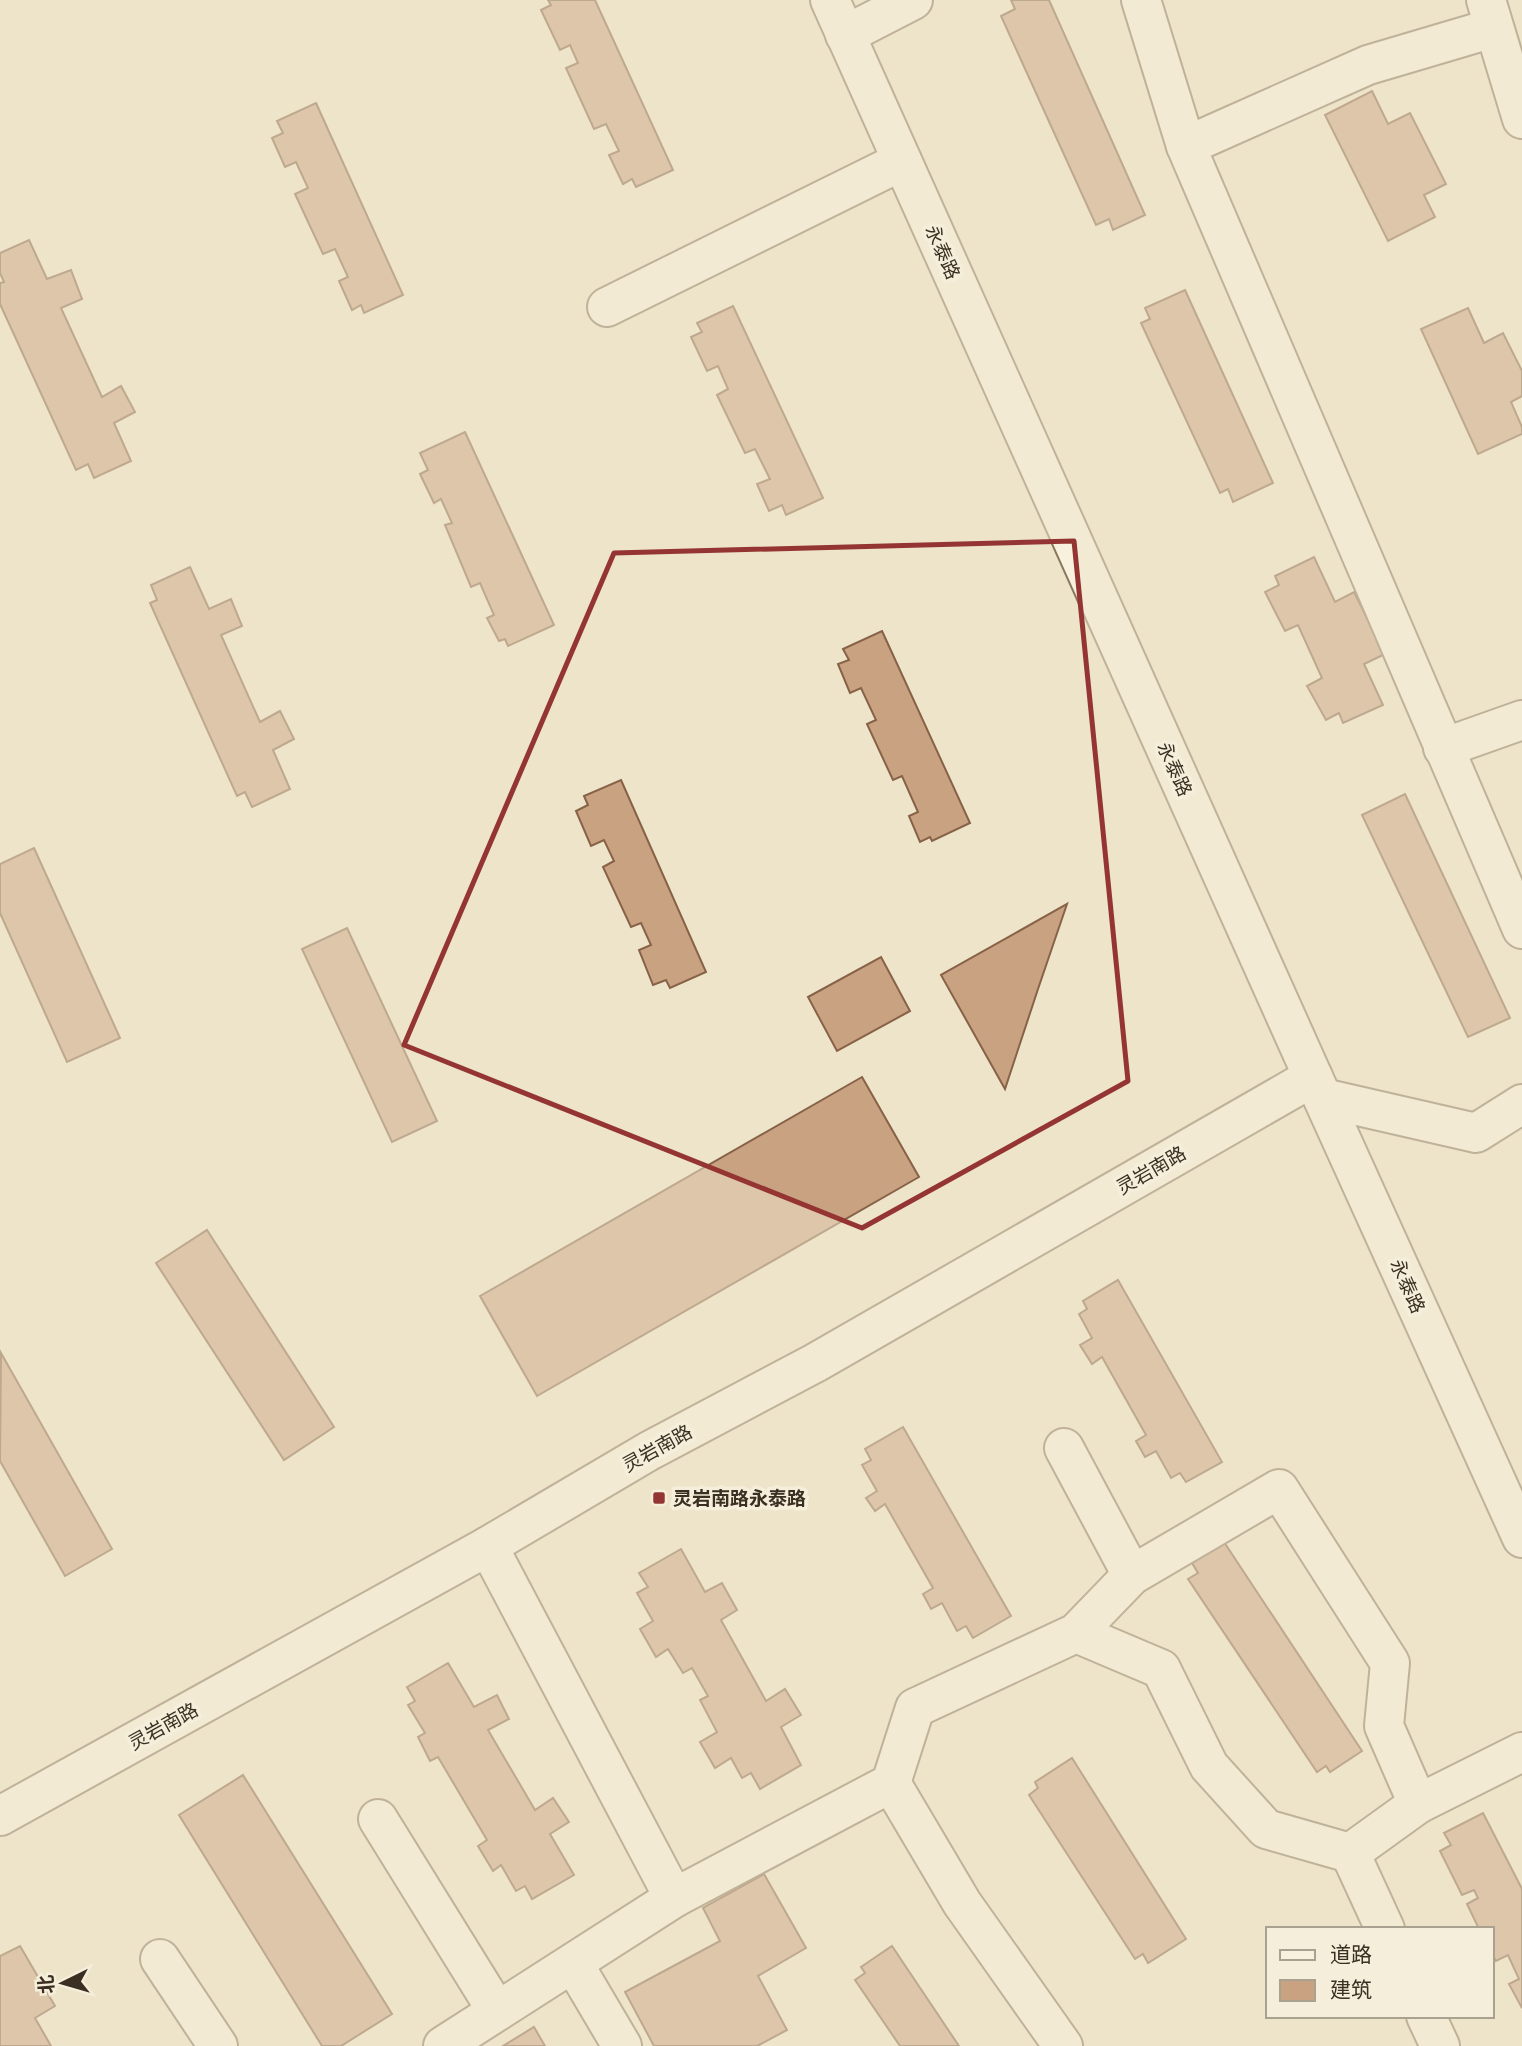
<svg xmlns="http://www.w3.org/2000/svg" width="1522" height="2046" font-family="'Playfair Display','Noto Sans SC',serif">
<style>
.building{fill:#c9a282;stroke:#876246;stroke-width:2}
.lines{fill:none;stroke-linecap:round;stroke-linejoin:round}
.minor-casing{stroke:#89775f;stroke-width:42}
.minor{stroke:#f8f1dd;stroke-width:38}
.marked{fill:none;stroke:#943533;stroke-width:5;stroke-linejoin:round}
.poi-dot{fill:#943533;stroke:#f4eeda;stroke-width:2.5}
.labels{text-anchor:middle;stroke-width:7;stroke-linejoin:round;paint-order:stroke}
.street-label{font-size:19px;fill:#3a2f22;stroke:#f4eeda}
.poi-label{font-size:19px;font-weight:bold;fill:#3a2f22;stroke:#f4eeda;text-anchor:start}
</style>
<rect width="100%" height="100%" fill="#ede4ca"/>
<!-- building -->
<g class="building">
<polygon points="548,0 595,0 673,170 636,187 632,179 623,184 609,155 619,151 606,124 594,129 566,68 578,63 570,45 560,50 541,10 551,5"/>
<polygon points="1011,0 1049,0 1145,215 1113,230 1109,219 1096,225 1001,16 1015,9"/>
<polygon points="1372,91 1388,124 1410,113 1446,184 1424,195 1435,217 1388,241 1325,115"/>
<polygon points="316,103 403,295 364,313 361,305 352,310 339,281 348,277 335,249 323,254 295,194 308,188 296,162 285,167 272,138 283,133 277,121"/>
<polygon points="29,240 47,279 71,270 82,299 61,308 102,397 121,386 135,412 114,423 131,461 94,478 88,464 76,470 0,304 0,283 4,282 0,273 0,253"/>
<polygon points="1185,290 1273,483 1233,502 1228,489 1220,493 1141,323 1150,319 1145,308"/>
<polygon points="733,306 823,498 786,515 782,505 769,511 757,484 770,479 755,449 745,453 717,395 728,389 718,366 707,371 691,337 702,332 697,323"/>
<polygon points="1468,308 1484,343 1503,333 1522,371 1522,396 1511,402 1522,427 1522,434 1478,454 1421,329"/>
<polygon points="465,432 554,625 508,646 505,639 499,641 487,618 494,615 480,583 471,587 445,525 452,523 441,499 434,503 420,474 428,470 420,453"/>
<polygon points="1314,557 1335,602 1354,592 1385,654 1364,664 1383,705 1343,723 1339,713 1326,720 1307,686 1322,678 1298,625 1285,631 1265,592 1279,585 1275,576"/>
<polygon points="190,567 209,609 231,599 242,626 221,635 260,722 280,711 294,739 273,750 290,789 252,807 245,792 237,796 150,603 157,600 151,585"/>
<polygon points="882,631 970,823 932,841 930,837 920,842 909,816 918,812 902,776 893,780 867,724 876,720 861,688 850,693 838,664 849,660 843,649"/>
<polygon points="621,780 706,972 670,988 666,980 653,985 639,950 651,945 641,923 631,927 603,867 614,861 604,840 591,846 576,811 588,805 584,796"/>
<polygon points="1405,794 1510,1018 1468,1037 1362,815"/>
<polygon points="34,848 120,1038 67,1062 0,913 0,864"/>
<polygon points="1067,904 1038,989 1005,1089 941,975"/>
<polygon points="347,928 437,1121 392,1142 302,949"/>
<polygon points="881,957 910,1011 837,1051 808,997"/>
<polygon points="862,1077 919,1177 537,1396 480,1296"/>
<polygon points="207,1230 334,1427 284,1460 156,1263"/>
<polygon points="1118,1280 1222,1462 1186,1482 1180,1473 1171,1478 1156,1451 1145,1457 1136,1441 1146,1435 1102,1357 1092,1364 1080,1345 1092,1338 1079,1314 1087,1309 1083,1301"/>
<polygon points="1,1353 112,1549 65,1576 0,1461"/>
<polygon points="903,1427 1011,1616 973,1638 966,1626 957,1631 942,1603 931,1609 923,1594 933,1588 885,1504 875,1511 866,1498 877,1491 862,1465 871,1460 865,1449"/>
<polygon points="1224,1542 1362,1751 1330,1772 1326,1766 1317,1772 1188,1579 1198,1573 1192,1563"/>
<polygon points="681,1549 705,1592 722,1583 737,1610 721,1620 766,1701 785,1689 801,1715 781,1727 801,1765 760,1789 751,1773 742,1778 731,1758 715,1768 700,1742 717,1732 700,1700 708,1696 692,1668 683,1673 668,1649 656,1657 640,1629 653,1621 637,1593 648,1587 639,1573"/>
<polygon points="448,1663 474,1707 497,1695 509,1719 488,1730 535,1810 553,1798 569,1822 550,1834 574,1875 532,1899 525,1886 516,1891 501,1865 493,1871 478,1846 487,1840 438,1757 430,1761 418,1737 425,1733 408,1705 415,1701 407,1687"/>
<polygon points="1072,1758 1186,1939 1148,1963 1143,1954 1135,1959 1029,1795 1038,1788 1035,1782"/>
<polygon points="243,1775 392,2014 341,2046 322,2046 179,1815"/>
<polygon points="1483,1813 1522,1889 1522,2008 1509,1984 1519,1979 1508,1955 1496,1961 1492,1954 1492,1929 1479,1929 1467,1904 1478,1898 1474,1890 1462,1895 1440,1851 1451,1845 1444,1833"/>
<polygon points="764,1874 806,1948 758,1976 787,2030 757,2046 654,2046 625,1992 720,1941 703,1908"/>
<polygon points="20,1946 55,2006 35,2018 51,2046 0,2046 0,1956"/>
<polygon points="892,1946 959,2046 900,2046 855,1980 865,1973 861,1967"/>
<polygon points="534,2027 545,2046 503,2046"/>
</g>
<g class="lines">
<defs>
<g id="minor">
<polyline points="830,0 1313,1077 1522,1538"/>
<polyline points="1141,0 1186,146 1522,929"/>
<polyline points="1486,0 1522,119"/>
<polyline points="845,35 913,0"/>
<polyline points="1186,146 1368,65 1493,28"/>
<polyline points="607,307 902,161"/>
<polyline points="1443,748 1522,720"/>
<polyline points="1323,1098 1476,1133 1522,1104"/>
<polyline points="1064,1448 1132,1575"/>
<polyline points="488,1546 674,1898"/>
<polyline points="1076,1633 1161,1669 1209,1766 1266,1829 1350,1853 1418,1804 1522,1752"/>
<polyline points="891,1783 962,1903 1063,2046"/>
<polyline points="0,1816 488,1546 649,1451 815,1363 1313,1077"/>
<polyline points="378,1819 497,2011"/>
<polyline points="1350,1853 1385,1929"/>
<polyline points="160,1959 218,2046"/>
<polyline points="573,1963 622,2046"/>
<polyline points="1426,2016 1440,2046"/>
<polyline points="443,2046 674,1898 891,1783 915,1708 1076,1633 1132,1575 1279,1489 1390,1663 1384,1726 1418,1804"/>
</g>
</defs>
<!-- minor casing -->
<use href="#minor" class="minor-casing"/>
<!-- minor -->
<use href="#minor" class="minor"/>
</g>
<!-- marked area -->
<path d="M0 0H1522V2046H0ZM1074,541L1128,1081L862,1228L404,1045L614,553Z" fill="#ede4ca" fill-opacity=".55" fill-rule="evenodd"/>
<path class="marked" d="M1074,541L1128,1081L862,1228L404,1045L614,553Z"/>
<!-- markers -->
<rect class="poi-dot" x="652" y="1491" width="14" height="14" rx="3.5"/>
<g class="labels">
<!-- street labels -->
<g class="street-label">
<text transform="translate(943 252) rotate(66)" y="7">永泰路</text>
<text transform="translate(1175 769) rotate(66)" y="7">永泰路</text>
<text transform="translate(1151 1170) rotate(-30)" y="7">灵岩南路</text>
<text transform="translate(1408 1286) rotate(66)" y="7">永泰路</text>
<text transform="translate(657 1448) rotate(-29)" y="7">灵岩南路</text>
<text transform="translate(163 1726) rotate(-29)" y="7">灵岩南路</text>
</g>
<!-- poi labels -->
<g class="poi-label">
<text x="673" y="1505">灵岩南路永泰路</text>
</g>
</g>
<!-- legend -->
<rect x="1266" y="1927" width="228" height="91" fill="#f4eeda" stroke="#aaa290" stroke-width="2"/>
<rect x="1280" y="1950" width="35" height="10" fill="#f8f1dd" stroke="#aaa290" stroke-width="2"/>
<text x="1330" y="1962" font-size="21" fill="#3a2f22">道路</text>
<rect x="1280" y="1980" width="35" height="21" fill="#c9a282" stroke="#aaa290" stroke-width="2"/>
<text x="1330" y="1997" font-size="21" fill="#3a2f22">建筑</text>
<!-- north arrow -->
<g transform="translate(63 1983) rotate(265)" stroke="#f4eeda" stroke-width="5" paint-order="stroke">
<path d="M0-5L12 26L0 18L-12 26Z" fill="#3a2f22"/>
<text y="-10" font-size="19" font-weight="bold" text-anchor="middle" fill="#3a2f22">北</text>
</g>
</svg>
